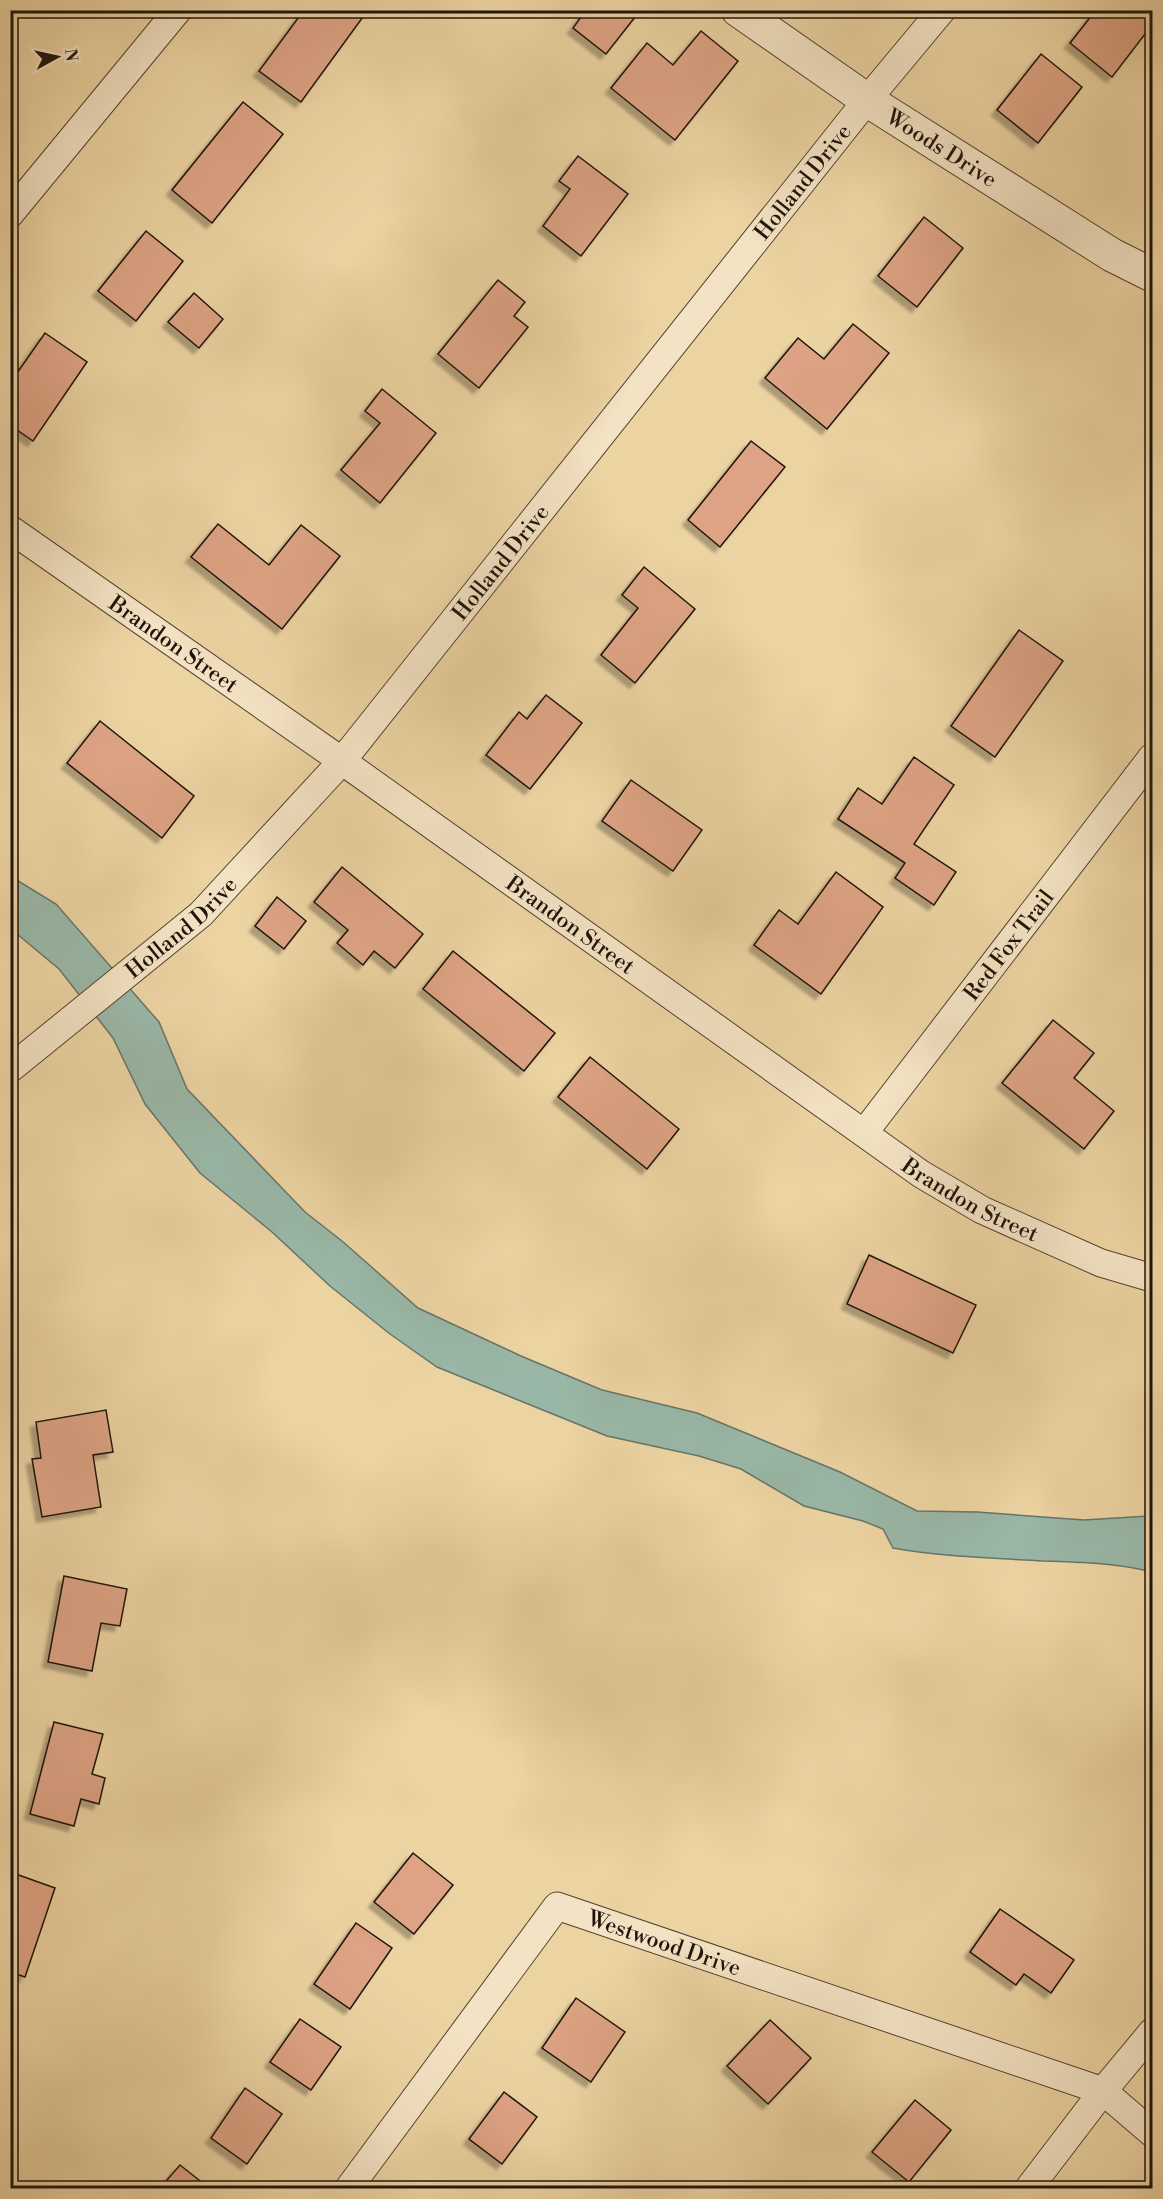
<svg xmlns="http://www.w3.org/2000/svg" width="1163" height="2199" font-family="'Libre Bodoni',serif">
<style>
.water{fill:#99b7a7;stroke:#687568;stroke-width:1.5}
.building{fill:#dda384;stroke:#1f130a;stroke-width:1.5;filter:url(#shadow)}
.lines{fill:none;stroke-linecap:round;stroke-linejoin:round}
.minor-casing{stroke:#524330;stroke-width:29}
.tertiary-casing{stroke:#524330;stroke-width:35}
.minor{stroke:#f3e2c3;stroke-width:27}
.tertiary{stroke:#f3e2c3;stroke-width:33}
.labels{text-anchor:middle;stroke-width:4.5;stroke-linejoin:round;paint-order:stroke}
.street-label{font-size:22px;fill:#1f130a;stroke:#f3e2c3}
</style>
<defs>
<filter id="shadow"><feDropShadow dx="-5.5" dy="5.5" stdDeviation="1.5" flood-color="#0004"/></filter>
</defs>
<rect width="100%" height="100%" fill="#ecd3a2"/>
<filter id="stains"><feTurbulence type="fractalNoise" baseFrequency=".00333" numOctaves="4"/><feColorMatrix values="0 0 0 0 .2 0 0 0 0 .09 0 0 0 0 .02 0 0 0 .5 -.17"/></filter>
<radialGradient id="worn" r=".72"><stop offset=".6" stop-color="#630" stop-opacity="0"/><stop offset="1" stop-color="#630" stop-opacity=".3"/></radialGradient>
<!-- water -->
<path class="water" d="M10,876L56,904L159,1022L187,1089L305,1212L342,1241L418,1308L521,1356L602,1390L697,1413L840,1472L917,1511L977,1512L1084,1520L1148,1516L1152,1517V1572C1117,1563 1080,1562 1043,1561C993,1558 942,1557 893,1548L883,1529L863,1521L804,1506L741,1469L699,1456L607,1436L437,1367L390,1334L330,1286L272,1232L200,1173L145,1104L113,1038L59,969L11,929Z"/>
<!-- building -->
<g class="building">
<polygon points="304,10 368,10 301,102 259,71"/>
<polygon points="586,10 637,10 639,12 606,54 573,28"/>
<polygon points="1096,10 1152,10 1152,25 1112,77 1070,43"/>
<polygon points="701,31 738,61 675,140 611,88 647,43 673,65"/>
<polygon points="1041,54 1082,87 1038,143 997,110"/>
<polygon points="243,102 283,134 212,223 172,190"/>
<polygon points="578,156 628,194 581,256 543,226 570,189 559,181"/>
<polygon points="924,217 963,248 917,307 878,276"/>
<polygon points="146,231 183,261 136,321 98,291"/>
<polygon points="498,280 525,302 514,316 528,327 479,388 438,354"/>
<polygon points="194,293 223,319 199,348 168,322"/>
<polygon points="853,324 889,353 827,429 765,378 798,338 824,359"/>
<polygon points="45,333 87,362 33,441 10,425 10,383"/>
<polygon points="382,389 436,433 380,503 341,470 380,423 365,411"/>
<polygon points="751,441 785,467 720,547 688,520"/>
<polygon points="218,524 269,565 301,525 340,556 282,629 191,557"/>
<polygon points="644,567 695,609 635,683 601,655 638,608 622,595"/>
<polygon points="1019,630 1063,661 995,757 951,726"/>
<polygon points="546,695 582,723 530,789 486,755 519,712 527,719"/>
<polygon points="100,721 194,796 162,838 67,763"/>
<polygon points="914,757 954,785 914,844 956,872 934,905 895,878 905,863 838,819 858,788 882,804"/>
<polygon points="631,780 702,830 673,871 602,821"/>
<polygon points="342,867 423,934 395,968 374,951 363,965 337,943 348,930 314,902"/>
<polygon points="836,872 883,907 821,994 754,945 779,910 798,924"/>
<polygon points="277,897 306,921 284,949 255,926"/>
<polygon points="453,951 555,1033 524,1071 423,989"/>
<polygon points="1053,1020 1094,1053 1074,1078 1114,1111 1084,1149 1002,1083"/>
<polygon points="590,1057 679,1129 647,1169 558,1097"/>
<polygon points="869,1255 976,1305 953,1353 847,1304"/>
<polygon points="106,1410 113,1452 93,1455 101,1507 42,1517 32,1459 41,1458 36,1422"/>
<polygon points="64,1576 127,1589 120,1626 101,1623 92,1671 48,1662"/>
<polygon points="54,1722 103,1734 92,1774 105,1778 99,1804 81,1799 74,1826 30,1814"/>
<polygon points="413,1853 453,1885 414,1934 374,1902"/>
<polygon points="13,1873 55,1888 25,1977 10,1972 10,1881"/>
<polygon points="1000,1909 1074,1960 1051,1993 1024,1974 1016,1985 970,1952"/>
<polygon points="356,1923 392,1948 350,2009 314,1984"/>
<polygon points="576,1998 625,2032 591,2082 542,2048"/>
<polygon points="300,2019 341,2047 311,2090 270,2062"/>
<polygon points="770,2020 811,2058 768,2104 727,2066"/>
<polygon points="245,2088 282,2114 247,2164 211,2138"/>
<polygon points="504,2092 537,2117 502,2164 469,2139"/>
<polygon points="915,2100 951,2130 909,2182 872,2152"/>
<polygon points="180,2165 209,2188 160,2188"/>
<polygon points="443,2183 451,2188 439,2188"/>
</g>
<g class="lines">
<defs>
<g id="minor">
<polyline points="10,214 178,10"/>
<path id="s1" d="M10,529L342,761L921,1174L982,1210L1101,1263L1152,1278"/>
<path id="s2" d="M10,1069L201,914L342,761L867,100L942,10"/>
<path id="s3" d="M864,1133L1152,757"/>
<path id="s4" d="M349,2188L557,1906L1103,2091L1152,2133"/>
<polyline points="1029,2188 1103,2091 1152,2032"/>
</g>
<g id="tertiary">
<path id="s5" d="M738,10L867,100L1112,255L1152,275"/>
</g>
</defs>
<!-- minor casing -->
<use href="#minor" class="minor-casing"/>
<!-- tertiary casing -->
<use href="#tertiary" class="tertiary-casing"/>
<!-- minor -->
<use href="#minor" class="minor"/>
<!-- tertiary -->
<use href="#tertiary" class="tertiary"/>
</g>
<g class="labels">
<!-- street labels -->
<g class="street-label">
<text dy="8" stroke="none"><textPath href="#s5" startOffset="246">Woods Drive</textPath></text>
<text dy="8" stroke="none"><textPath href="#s2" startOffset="1194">Holland Drive</textPath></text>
<text dy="8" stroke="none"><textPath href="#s2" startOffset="708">Holland Drive</textPath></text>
<text dy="8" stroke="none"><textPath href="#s1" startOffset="200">Brandon Street</textPath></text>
<text dy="8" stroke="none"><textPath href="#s1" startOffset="686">Brandon Street</textPath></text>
<text dy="8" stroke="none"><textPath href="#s2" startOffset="222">Holland Drive</textPath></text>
<text dy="8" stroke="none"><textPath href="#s3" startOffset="237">Red Fox Trail</textPath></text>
<text dy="8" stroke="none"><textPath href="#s1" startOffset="1172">Brandon Street</textPath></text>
<text dy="8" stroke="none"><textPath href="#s4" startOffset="464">Westwood Drive</textPath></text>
</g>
</g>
<!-- margin -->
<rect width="1163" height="2199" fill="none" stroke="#ecd3a2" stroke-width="36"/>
<rect x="12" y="12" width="1139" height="2175" fill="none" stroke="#1f130a" stroke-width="3"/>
<rect x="18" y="18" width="1127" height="2163" fill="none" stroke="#1f130a" stroke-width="1.5"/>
<!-- north arrow -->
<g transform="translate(57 57) rotate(82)" stroke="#f3e2c3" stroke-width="4.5" paint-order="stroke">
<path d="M0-4.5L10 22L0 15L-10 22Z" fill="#1f130a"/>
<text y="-9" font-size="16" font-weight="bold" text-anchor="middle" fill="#1f130a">N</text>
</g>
<rect width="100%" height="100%" filter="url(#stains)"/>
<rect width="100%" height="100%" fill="url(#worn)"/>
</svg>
